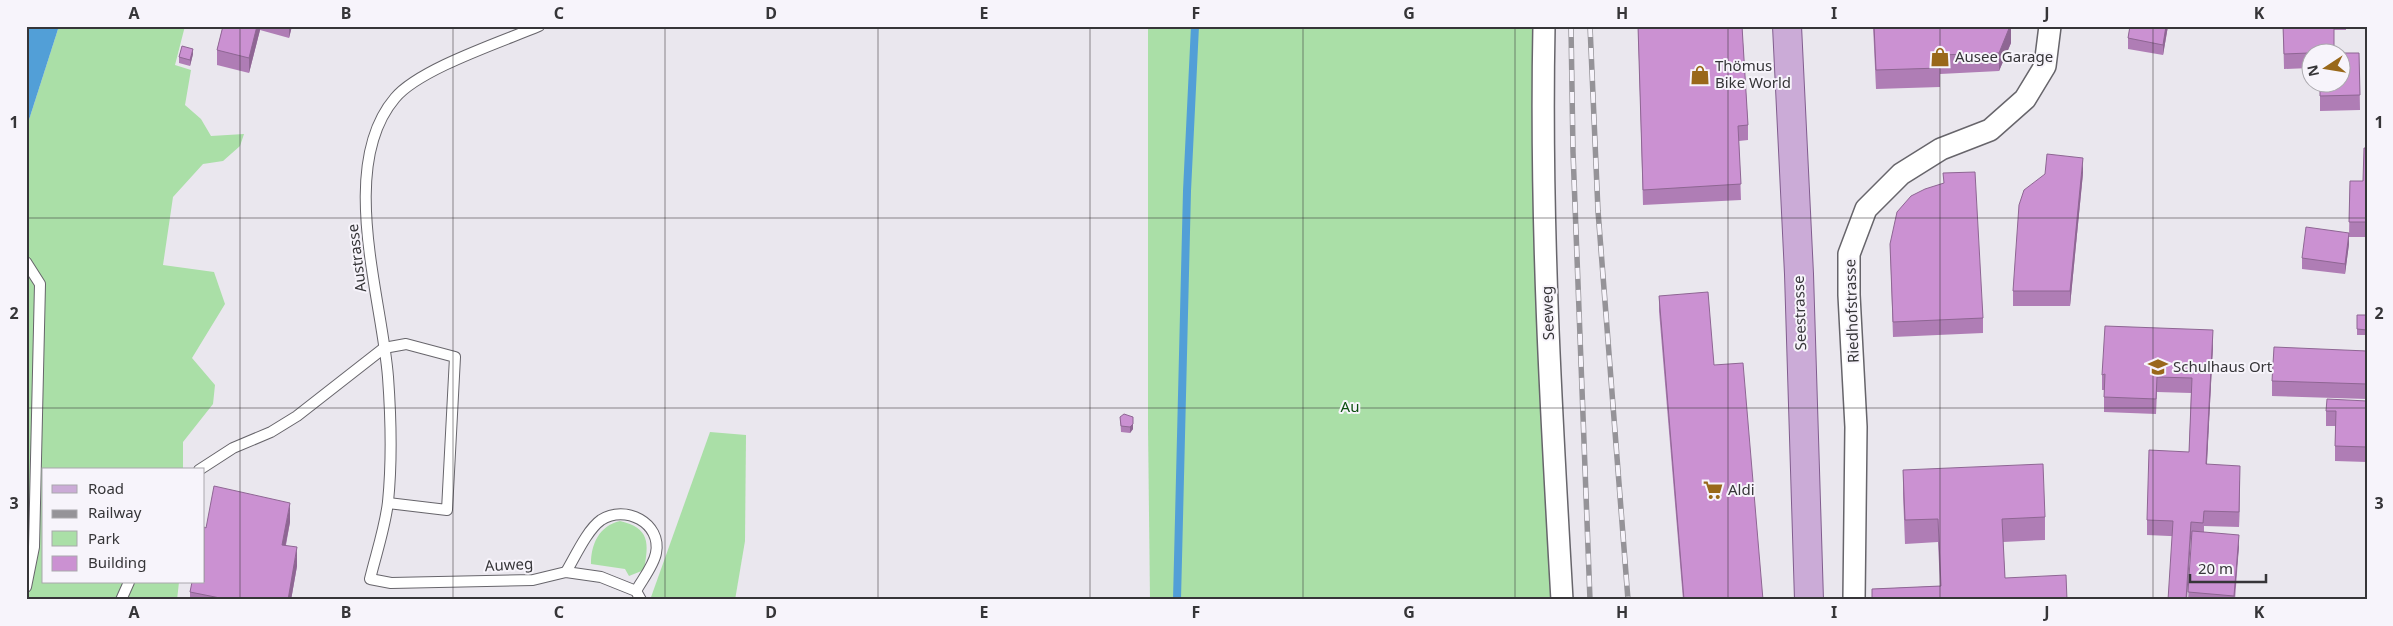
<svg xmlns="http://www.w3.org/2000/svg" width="2393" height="626" font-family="'Noto Sans',sans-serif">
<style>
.green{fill:#aadfa7}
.water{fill:#529fd7}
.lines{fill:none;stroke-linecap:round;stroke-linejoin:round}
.stream{stroke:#529fd7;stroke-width:8}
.service-casing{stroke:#67656b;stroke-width:12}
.minor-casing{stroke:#67656b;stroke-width:24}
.primary-casing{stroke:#815d8e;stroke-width:30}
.service{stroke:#fff;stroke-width:10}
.minor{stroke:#fff;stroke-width:21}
.primary{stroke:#cbabd7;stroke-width:28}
.rail-casing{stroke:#959398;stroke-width:5.5}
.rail{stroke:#f7f4fb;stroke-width:4;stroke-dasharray:11;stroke-linecap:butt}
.wall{fill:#af7db5}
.shaded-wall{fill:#8e6693}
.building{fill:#cb91d2;stroke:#8e6693}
.grid{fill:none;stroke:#363538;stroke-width:1;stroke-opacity:0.55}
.labels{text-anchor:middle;stroke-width:4;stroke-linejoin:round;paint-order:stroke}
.poi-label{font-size:15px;fill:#363538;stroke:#f7f4fb;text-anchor:start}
.street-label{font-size:15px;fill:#363538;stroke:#f7f4fb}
.park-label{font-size:15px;fill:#0b4e0e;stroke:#f7f4fb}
.neatline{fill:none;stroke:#363538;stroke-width:2}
.grid-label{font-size:16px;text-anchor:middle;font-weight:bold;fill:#363538}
</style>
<rect width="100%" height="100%" fill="#eae7ee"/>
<!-- green -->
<g class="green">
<polygon points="59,26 185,26 175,65 191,70 185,105 201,119 211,136 244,134 240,146 223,161 203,164 173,197 163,265 214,272 225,304 192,358 215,385 213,404 183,442 183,470 44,470 44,582 179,582 177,600 26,600 26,129"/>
<polygon points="1148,26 1544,26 1562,600 1150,600 1148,427"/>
<polygon points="710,432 746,435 745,541 735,600 650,600"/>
<path d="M620,521C650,528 649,543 644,570L629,576L625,569L591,564C591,544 599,526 620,521Z"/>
</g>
<!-- water -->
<polygon class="water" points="26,26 59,26 26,129"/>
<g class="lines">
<!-- stream -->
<polyline class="stream" points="1177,600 1187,191 1195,26"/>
<defs>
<g id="service">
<path d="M539,26C501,42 419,69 395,98C337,166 382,298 388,377C391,418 392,462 388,502C385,528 376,554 370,579L391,583L533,580L566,572L601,577L636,591L641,600"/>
<polyline points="26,262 40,284 34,547 26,587"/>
<polyline points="199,470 233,448 271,432 297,416 384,348 406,344 455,357 447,510 388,503"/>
<path d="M566,572C575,557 587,530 601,520C625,504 662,523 656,553C654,565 642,580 636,591"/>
<polyline points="121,600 129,582"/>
</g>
<g id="minor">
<path d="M1544,26C1540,218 1551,409 1562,600"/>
<polyline points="1854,600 1856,427 1849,295 1849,254 1866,209 1901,174 1941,149 1990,130 2025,99 2045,66 2050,26"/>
</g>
<polyline id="primary" points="1787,26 1799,274 1809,600"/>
</defs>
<!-- service casing -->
<use href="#service" class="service-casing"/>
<!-- minor casing -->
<use href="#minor" class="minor-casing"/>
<!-- primary casing -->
<use href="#primary" class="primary-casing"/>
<!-- service -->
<use href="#service" class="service"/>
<!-- minor -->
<use href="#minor" class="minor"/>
<!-- primary -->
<use href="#primary" class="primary"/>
<defs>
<g id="rail">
<polyline points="1571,26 1573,152 1590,600"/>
<polyline points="1590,26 1598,211 1628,600"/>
</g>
</defs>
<!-- rail casing -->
<use href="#rail" class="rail-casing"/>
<!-- rail -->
<use href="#rail" class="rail"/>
</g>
<!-- wall -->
<g class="wall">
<polygon points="223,26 292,26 289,38 260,30 249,73 217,65 217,50"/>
<polygon points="1638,26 1742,26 1748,125 1748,140 1739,141 1741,200 1643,205"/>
<polygon points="1873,26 2011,26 2011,43 1999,71 1940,74 1940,87 1876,89"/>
<polygon points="2130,26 2168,26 2163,55 2128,49 2128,38"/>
<polygon points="2283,26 2346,26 2346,30 2334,30 2310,52 2310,68 2284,69"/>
<polygon points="2359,53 2360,110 2320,111 2320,82 2340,82"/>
<polygon points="193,54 190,66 179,63 179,57"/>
<polygon points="2367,148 2367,237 2349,237 2350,181 2363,181"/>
<polygon points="2083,173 2070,306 2013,306 2013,291"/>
<polygon points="1890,244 1983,318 1983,333 1893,337"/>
<polygon points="2349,244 2345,274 2302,269 2302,258"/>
<polygon points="1659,296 1714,365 1763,600 1683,600 1659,311"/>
<rect x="2357" y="315" width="10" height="20"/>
<polygon points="2213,345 2207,464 2240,481 2239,527 2204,526 2204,532 2239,546 2235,600 2188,600 2192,537 2147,535 2147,520 2189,452 2191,393 2157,392 2156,414 2104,412 2104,390 2102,390 2102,375"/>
<polygon points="2367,351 2367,399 2272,396 2272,381"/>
<polygon points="2367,401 2367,462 2335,461 2335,426 2326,426 2326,411"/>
<polygon points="1120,417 1133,429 1130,433 1121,432"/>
<polygon points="1903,470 2045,517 2045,540 2003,542 2005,578 2067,600 1872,600 1872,589 1940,586 1938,542 1905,544 1903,494"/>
<polygon points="290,522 286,545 297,566 291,600 190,600 190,592 206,528"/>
</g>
<!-- shaded-wall -->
<g class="shaded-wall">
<polygon points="257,26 260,26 260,30 249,73 249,58"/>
<polygon points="289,26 292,26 289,38"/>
<polygon points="2010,26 2011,26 2011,43 1999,71 1999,53"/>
<polygon points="2166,26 2168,26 2163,55 2163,45"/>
<polygon points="193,49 193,54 190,66 190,60"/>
<polygon points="2083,158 2083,173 2070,306 2070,291"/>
<polygon points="2349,233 2349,244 2345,274 2345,264"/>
<polygon points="2213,330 2213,345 2206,480 2206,464"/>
<polygon points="1133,424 1133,429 1130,433 1130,427"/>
<polygon points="2240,466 2240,481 2239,527 2239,512"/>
<polygon points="290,503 290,522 282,563 282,545"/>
<polygon points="2191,522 2191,537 2187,600 2186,600"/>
<polygon points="2239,535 2239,546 2234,600 2234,596"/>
<polygon points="297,547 297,566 291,600 288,600"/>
</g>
<!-- building -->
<g class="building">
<polygon points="223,26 257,26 249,58 217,50"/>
<polygon points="1638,26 1742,26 1748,125 1738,126 1741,184 1643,190"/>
<polygon points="1874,26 2010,26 1999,53 1939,55 1940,68 1876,70"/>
<polygon points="2130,26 2166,26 2163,45 2128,38"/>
<polygon points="2283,26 2334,26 2334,52 2284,54"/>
<polygon points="182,46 193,49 190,60 179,57"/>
<polygon points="2340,53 2359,53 2360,95 2320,96 2320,82 2340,82"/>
<polygon points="2364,148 2367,148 2367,222 2349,222 2350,181 2363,181"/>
<polygon points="2047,154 2083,158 2070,291 2013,291 2019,205 2024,190 2045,174"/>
<polygon points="1975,172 1983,318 1893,322 1890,244 1897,212 1911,196 1925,189 1944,183 1943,173"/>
<polygon points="2306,227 2349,233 2345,264 2302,258"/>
<polygon points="1708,292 1714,365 1743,363 1763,600 1684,600 1659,296"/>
<polygon points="2357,315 2367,315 2367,330 2357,329"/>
<polygon points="2105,326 2213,330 2206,464 2240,466 2239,512 2204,511 2203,523 2191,522 2186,600 2168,600 2173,521 2147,520 2149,450 2189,452 2192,378 2157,377 2156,399 2104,397 2105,374 2102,375"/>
<polygon points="2274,347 2367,351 2367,384 2272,381"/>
<polygon points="2327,399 2367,401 2367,447 2335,446 2336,411 2326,411"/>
<polygon points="1124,414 1133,417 1133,424 1130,427 1121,426 1120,417"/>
<polygon points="2043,464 2045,517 2002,519 2005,578 2066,575 2067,600 1872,600 1872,589 1941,586 1938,519 1905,520 1903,470"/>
<polygon points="214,486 290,503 282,545 297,547 288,600 230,600 190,592 192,582 204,582 204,527 206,528"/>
<polygon points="2192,531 2239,535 2234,596 2188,592"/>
</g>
<!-- grid -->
<path class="grid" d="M240,26V600M453,26V600M665,26V600M878,26V600M1090,26V600M1303,26V600M1515,26V600M1728,26V600M1940,26V600M2153,26V600M26,218H2367M26,408H2367"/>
<!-- icons -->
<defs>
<symbol id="shop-bare" viewBox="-9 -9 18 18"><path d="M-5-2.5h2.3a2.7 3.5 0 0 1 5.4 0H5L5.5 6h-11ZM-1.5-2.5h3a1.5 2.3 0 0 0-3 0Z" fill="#99681a" stroke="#f7f4fb" stroke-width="2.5" paint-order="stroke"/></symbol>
<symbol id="school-bare" viewBox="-9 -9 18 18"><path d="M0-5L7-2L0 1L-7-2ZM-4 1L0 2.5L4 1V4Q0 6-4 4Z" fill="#99681a" stroke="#f7f4fb" stroke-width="2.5" paint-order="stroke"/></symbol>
<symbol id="supermarket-bare" viewBox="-9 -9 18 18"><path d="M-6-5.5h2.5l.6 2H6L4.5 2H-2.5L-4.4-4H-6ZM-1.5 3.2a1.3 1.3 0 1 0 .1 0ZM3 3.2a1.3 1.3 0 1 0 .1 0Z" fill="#99681a" stroke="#f7f4fb" stroke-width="2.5" paint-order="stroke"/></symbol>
</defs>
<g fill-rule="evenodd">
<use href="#shop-bare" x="1926" y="43" width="28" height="28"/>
<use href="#shop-bare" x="1686" y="61" width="28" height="28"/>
<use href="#school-bare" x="2144" y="353" width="28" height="28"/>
<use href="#supermarket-bare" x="1699" y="476" width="28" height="28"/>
</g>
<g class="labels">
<!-- poi labels -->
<g class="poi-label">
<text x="1955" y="62">Ausee Garage</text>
<text x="1715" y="71">Thömus<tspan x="1715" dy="17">Bike World</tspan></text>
<text x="2173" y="372">Schulhaus Ort</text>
<text x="1728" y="495">Aldi</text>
</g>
<!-- street labels -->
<g class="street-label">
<text transform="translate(357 258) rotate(-97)" y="5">Austrasse</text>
<text transform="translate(1852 311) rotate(-92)" y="5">Riedhofstrasse</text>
<text transform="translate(1548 313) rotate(-92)" y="5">Seeweg</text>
<text transform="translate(1800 313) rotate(-92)" y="5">Seestrasse</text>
<text transform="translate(509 565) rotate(-3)" y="5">Auweg</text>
</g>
<!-- park labels -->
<g class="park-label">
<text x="1350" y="412">Au</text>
</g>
</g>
<!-- border -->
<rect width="2393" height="626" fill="none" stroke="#f7f4fb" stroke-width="55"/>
<!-- legend -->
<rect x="42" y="468" width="162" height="115" fill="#f7f4fb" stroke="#aaa8ad"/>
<rect x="52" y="485" width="25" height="8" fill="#cbabd7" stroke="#aaa8ad"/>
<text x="88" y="494" font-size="15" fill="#363538">Road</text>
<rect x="52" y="510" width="25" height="8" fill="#959398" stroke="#aaa8ad"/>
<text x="88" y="518" font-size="15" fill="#363538">Railway</text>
<rect x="52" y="531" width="25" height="15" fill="#aadfa7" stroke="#aaa8ad"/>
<text x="88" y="544" font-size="15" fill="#363538">Park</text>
<rect x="52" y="556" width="25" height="15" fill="#cb91d2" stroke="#aaa8ad"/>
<text x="88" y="568" font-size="15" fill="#363538">Building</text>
<!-- north arrow -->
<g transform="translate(2326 68) rotate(258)"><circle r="24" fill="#f7f4fb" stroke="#aaa8ad"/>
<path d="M0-4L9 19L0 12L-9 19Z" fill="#99681a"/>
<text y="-8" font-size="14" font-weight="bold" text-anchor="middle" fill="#363538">N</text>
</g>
<!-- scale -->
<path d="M2190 574v8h76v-8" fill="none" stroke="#363538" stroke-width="2.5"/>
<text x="2198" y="574" font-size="15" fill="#363538" stroke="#f7f4fb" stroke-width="4" paint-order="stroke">20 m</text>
<rect x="28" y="28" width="2338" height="570" class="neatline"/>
<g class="grid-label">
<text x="134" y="19">A</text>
<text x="346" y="19">B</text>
<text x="559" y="19">C</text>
<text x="771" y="19">D</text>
<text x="984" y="19">E</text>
<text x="1196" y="19">F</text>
<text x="1409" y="19">G</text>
<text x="1622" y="19">H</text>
<text x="1834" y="19">I</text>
<text x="2047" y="19">J</text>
<text x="2259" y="19">K</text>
<text x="14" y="128">1</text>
<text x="2379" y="128">1</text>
<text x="14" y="319">2</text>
<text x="2379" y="319">2</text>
<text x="14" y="509">3</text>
<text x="2379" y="509">3</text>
<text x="134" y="618">A</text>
<text x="346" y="618">B</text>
<text x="559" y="618">C</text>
<text x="771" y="618">D</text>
<text x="984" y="618">E</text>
<text x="1196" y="618">F</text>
<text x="1409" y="618">G</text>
<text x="1622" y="618">H</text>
<text x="1834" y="618">I</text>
<text x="2047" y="618">J</text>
<text x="2259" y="618">K</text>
</g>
</svg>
